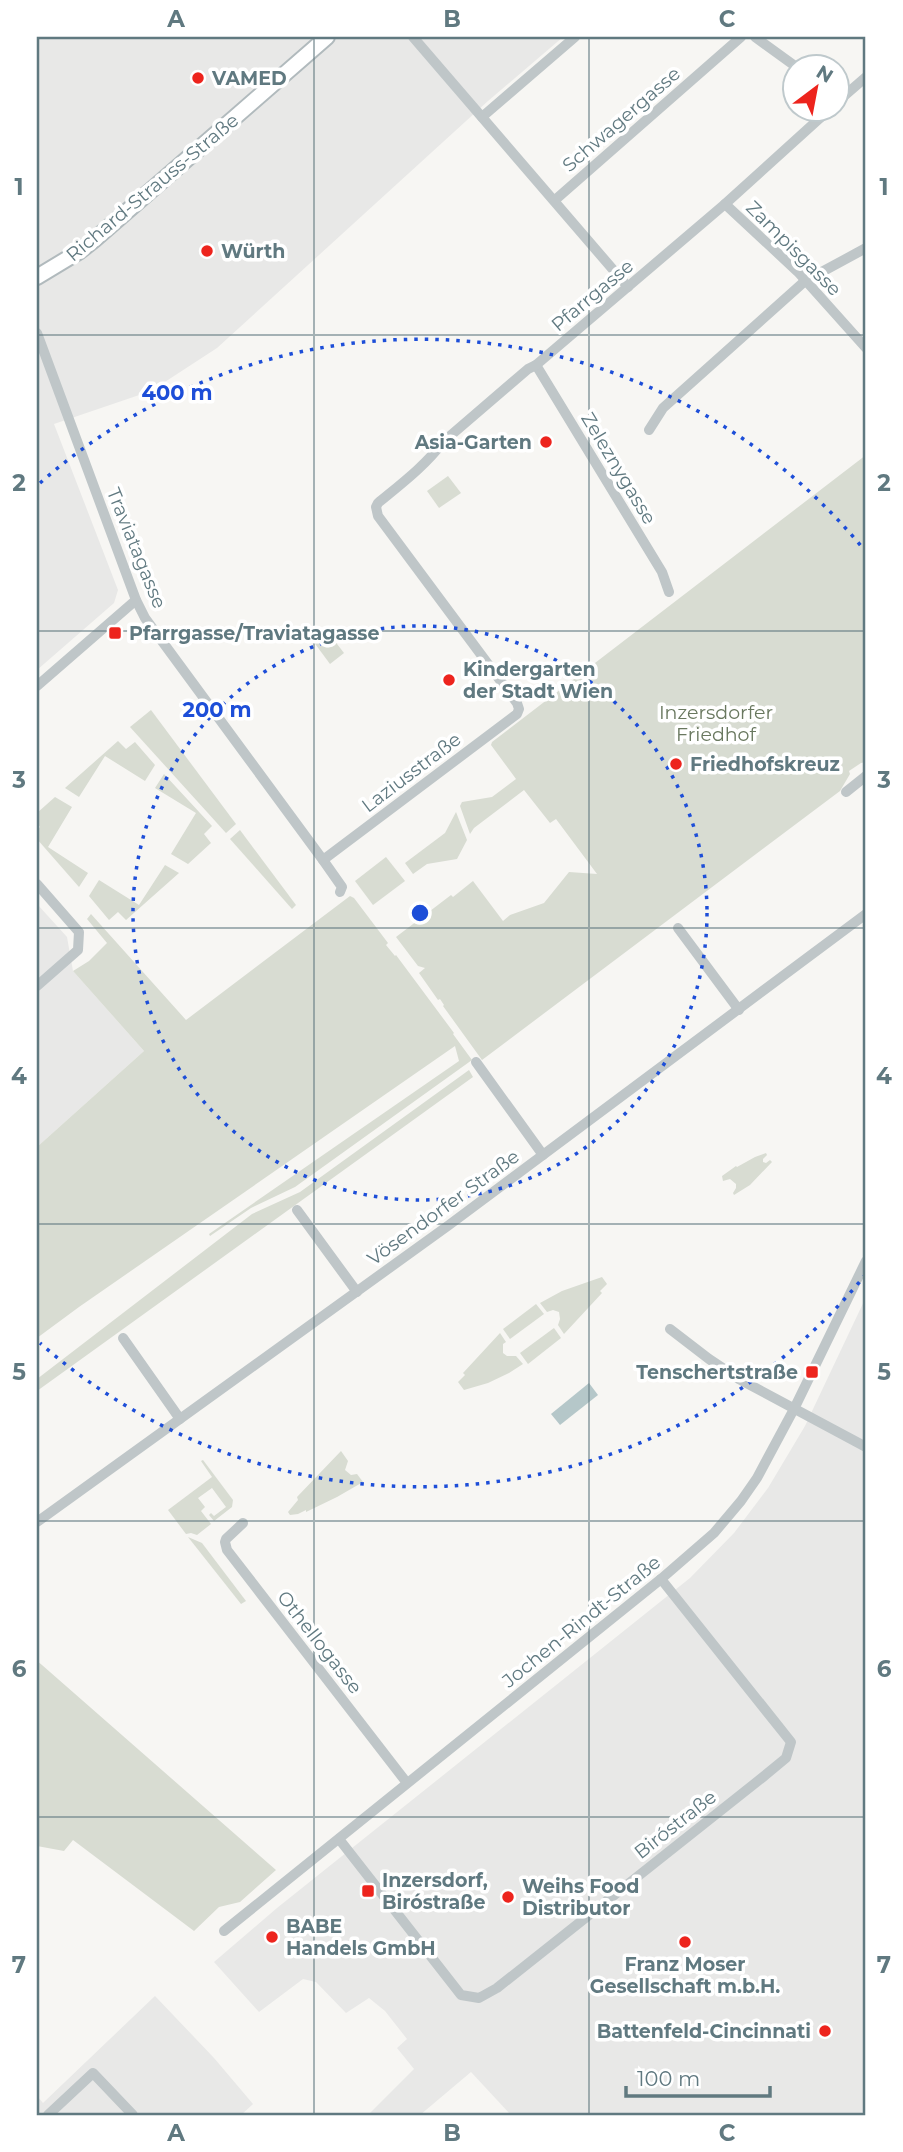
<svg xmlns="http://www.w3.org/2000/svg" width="903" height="2152" font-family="Montserrat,sans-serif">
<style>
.built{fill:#e8e8e7}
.green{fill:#d8dcd2}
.water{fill:#b5c7c9}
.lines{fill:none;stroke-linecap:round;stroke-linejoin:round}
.secondary-casing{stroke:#b1babd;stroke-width:18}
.street{stroke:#bfc6c8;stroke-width:10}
.secondary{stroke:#fff;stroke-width:14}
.grid{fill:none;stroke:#607980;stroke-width:2;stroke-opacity:0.55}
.ring{fill:none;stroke:#1d4ed8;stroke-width:3.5;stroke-dasharray:3.5 7}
.poi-dot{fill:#ed241d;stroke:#fff;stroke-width:2.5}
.labels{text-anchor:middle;stroke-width:7;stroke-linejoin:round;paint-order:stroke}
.poi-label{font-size:19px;font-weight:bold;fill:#607980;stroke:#fff;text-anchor:start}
.street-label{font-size:19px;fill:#607980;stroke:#fff}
.park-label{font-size:19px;fill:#69785f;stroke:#fff}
.centre{fill:#1d4ed8;stroke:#fff;stroke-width:3.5}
.ring-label{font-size:21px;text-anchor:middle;font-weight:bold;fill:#1d4ed8;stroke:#fff;stroke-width:7;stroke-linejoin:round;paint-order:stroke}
.neatline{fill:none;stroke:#607980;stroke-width:2.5}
.grid-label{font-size:23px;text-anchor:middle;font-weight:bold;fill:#607980}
</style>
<rect width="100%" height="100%" fill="#f7f6f3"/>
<!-- built -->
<g class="built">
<polygon points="37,37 563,37 488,101 217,348 151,391 54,424 118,590 114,603 37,670"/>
<polygon points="37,904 67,937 73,971 144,1051 37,1147"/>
<polygon points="866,1297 866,2115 511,2115 471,2072 420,2115 368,2115 414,2069 397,2048 407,2039 385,2011 369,1998 346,2013 316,1982 303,1979 259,2012 214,1962 277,1908 690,1578 734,1533 768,1488 805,1426"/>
<polygon points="155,1996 214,2058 253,2104 241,2115 37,2115 37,2096 43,2103"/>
</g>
<!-- green -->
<g class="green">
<polygon points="866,455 866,762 861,763 849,771 850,774 840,791 482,1060 443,1006 444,1005 440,999 438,1000 419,973 425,968 418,966 396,937 451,895 453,897 473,881 503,921 510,915 544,903 569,872 597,874 556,819 550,823 524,790 474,828 470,834 460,806 462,802 492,797 516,779 491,745 492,742"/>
<polygon points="448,476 461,493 439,508 427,491"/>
<polygon points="327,631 344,653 330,664 313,641"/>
<polygon points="151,710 236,824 226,833 130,727"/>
<polygon points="118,741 126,749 135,742 155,765 145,781 105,756 79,797 65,788"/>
<polygon points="164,774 212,826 204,834 211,843 188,864 171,854 196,813 155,788"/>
<polygon points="55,797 72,807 48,847 88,873 79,887 37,839 37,830 40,827 37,822 37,813"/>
<polygon points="456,812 467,840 457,859 427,864 413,874 405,863 445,833"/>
<polygon points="240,830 296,905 292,909 230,839"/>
<polygon points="386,857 405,881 373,905 355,881"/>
<polygon points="165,865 179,873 126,920 118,912 109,920 89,896 99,880 139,905"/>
<polygon points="350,896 354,898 388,943 386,945 395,956 396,955 454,1033 453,1034 472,1060 295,1187 251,1208 210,1236 209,1234 459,1061 455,1046 79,1307 37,1338 37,1147 144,1051 73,971 89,961 107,943 87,919 91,914 186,1020"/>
<polygon points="469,1070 473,1077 37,1391 37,1379 252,1214 300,1192"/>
<polygon points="766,1153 767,1155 763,1159 763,1162 766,1163 770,1160 772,1162 750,1185 734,1195 733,1193 736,1188 736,1184 730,1179 723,1181 722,1176 736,1166 737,1167 755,1157"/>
<polygon points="602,1277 607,1284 600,1291 602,1293 564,1334 558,1325 560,1319 559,1312 553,1310 547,1312 540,1303 562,1291"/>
<polygon points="536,1304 544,1314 510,1339 503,1329"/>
<polygon points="554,1328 561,1338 528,1364 520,1353"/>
<polygon points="500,1333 506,1342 503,1344 503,1353 507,1356 516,1356 523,1364 509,1373 488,1383 464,1390 458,1382 465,1375 463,1373"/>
<polygon points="341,1451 348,1461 345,1470 351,1475 357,1474 363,1482 337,1497 306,1512 306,1510 298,1514 290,1515 288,1512 298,1500 297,1497"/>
<polygon points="203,1460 233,1500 232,1507 214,1521 209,1515 211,1513 214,1516 226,1507 212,1488 198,1498 205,1507 201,1511 211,1524 197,1535 191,1533 186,1534 168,1510 212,1477 201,1461"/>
<polygon points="188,1537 202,1543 246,1601 241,1604"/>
<polygon points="37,1661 42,1665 276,1870 240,1902 219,1907 194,1931 73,1840 64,1851 37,1846"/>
</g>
<!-- water -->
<polygon class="water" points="589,1383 598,1395 560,1425 551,1414"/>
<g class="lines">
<defs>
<polyline id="secondary" points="37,277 80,251 94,240 327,37"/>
</defs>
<!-- secondary casing -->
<use href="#secondary" class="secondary-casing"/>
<!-- street -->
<g class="street">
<polyline points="413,37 628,287"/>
<polyline points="755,37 795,66"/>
<polyline points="836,103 866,77"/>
<polyline points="482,117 575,37"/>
<polyline points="555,200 741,37"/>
<polyline points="725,204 798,272 866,348"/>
<polyline points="37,333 136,600 145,618 323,860 342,887 340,892"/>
<polyline points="536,365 662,572 669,592"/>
<polyline points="649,430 663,408 805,281 866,248"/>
<polyline points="37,686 136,600"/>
<polyline points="846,792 866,776"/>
<path d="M323,860L517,714L519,709L517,703L378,516L376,507L378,503C401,484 425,466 443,442L528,369L536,365L725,204L831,108"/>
<polyline points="37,884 79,932 78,950 37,986"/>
<polyline points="678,928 739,1010"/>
<polyline points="476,1062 543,1155"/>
<polyline points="297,1210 357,1292"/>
<polyline points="670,1329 709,1359 739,1379 866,1447"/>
<polyline points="123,1338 180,1419"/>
<polyline points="37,1522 449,1225 866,914"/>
<polyline points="243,1523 226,1539 225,1542 227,1550 407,1783"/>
<polyline points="339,1839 461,1995 479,1998 497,1988 763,1777 786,1758 791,1742 661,1579"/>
<polyline points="224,1931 661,1579 714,1533 741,1501 757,1478 794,1409 866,1261"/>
<polyline points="48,2115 93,2073 133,2115"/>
</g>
<!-- secondary -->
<use href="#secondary" class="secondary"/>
</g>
<!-- grid -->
<path class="grid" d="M314,37V2115M589,37V2115M37,335H866M37,631H866M37,928H866M37,1224H866M37,1521H866M37,1817H866"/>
<!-- distance rings -->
<g class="ring">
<circle cx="420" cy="913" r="287"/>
<path d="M866 1274A574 574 0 0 1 40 1343M40 483A574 574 0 0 1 866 552"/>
</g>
<!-- markers -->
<g class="poi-dot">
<circle cx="198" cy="78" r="7"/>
<circle cx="207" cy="251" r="7"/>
<circle cx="546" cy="442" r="7"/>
<rect x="108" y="626" width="14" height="14" rx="3.5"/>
<circle cx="449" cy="680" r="7"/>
<circle cx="676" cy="764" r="7"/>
<rect x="805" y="1365" width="14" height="14" rx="3.5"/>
<rect x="361" y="1884" width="14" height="14" rx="3.5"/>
<circle cx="508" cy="1897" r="7"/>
<circle cx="272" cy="1937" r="7"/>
<circle cx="685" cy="1942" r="7"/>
<circle cx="825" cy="2031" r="7"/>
</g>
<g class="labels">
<!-- poi labels -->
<g class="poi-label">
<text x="212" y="85">VAMED</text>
<text x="221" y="258">Würth</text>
<text x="532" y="449" text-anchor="end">Asia-Garten</text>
<text x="129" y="640">Pfarrgasse/Traviatagasse</text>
<text x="463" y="676">Kindergarten<tspan x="463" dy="22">der Stadt Wien</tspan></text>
<text x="690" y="771">Friedhofskreuz</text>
<text x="798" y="1379" text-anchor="end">Tenschertstraße</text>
<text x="382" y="1887">Inzersdorf,<tspan x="382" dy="22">Biróstraße</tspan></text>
<text x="522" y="1893">Weihs Food<tspan x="522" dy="22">Distributor</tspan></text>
<text x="286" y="1933">BABE<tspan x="286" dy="22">Handels GmbH</tspan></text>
<text x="685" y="1971" text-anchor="middle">Franz Moser<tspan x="685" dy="22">Gesellschaft m.b.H.</tspan></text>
<text x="811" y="2038" text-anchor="end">Battenfeld-Cincinnati</text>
</g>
<!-- street labels -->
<g class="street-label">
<text transform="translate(621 119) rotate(-41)" y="7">Schwagergasse</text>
<text transform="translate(152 187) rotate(-40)" y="7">Richard-Strauss-Straße</text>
<text transform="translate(794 248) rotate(45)" y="7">Zampisgasse</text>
<text transform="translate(592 295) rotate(-40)" y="7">Pfarrgasse</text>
<text transform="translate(619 468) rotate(59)" y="7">Zeleznygasse</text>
<text transform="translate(137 548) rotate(68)" y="7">Traviatagasse</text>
<text transform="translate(411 772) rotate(-37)" y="7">Laziusstraße</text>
<text transform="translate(443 1207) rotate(-36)" y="7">Vösendorfer Straße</text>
<text transform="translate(581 1621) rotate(-39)" y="7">Jochen-Rindt-Straße</text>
<text transform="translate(320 1642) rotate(52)" y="7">Othellogasse</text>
<text transform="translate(675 1824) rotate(-38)" y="7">Biróstraße</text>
</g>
<!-- park labels -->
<g class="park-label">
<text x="716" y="719">Inzersdorfer<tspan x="716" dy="22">Friedhof</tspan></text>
</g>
</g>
<circle cx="420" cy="913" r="10" class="centre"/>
<g class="ring-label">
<text x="177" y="400">400 m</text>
<text x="217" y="717">200 m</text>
</g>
<!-- border -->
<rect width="903" height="2152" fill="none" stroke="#ffffff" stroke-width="77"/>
<!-- north arrow -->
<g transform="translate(816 88) rotate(32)"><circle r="33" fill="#ffffff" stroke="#bfc9cc" stroke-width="2"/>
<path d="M0-5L12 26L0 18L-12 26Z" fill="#ed241d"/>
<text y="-10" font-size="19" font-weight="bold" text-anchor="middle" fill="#607980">N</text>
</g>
<!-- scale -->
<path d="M626 2086v10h144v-10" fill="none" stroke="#607980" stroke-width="3.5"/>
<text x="637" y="2086" font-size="21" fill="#607980" stroke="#ffffff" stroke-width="5" paint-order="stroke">100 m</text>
<rect x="38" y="38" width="826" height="2076" class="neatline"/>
<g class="grid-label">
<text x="176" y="27">A</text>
<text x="452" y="27">B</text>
<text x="727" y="27">C</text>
<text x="19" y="195">1</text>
<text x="884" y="195">1</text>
<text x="19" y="491">2</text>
<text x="884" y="491">2</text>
<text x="19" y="788">3</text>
<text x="884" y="788">3</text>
<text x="19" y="1084">4</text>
<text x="884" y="1084">4</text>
<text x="19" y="1380">5</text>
<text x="884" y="1380">5</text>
<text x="19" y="1677">6</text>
<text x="884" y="1677">6</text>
<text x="19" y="1973">7</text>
<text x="884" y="1973">7</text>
<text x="176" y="2141">A</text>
<text x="452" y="2141">B</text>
<text x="727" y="2141">C</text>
</g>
</svg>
